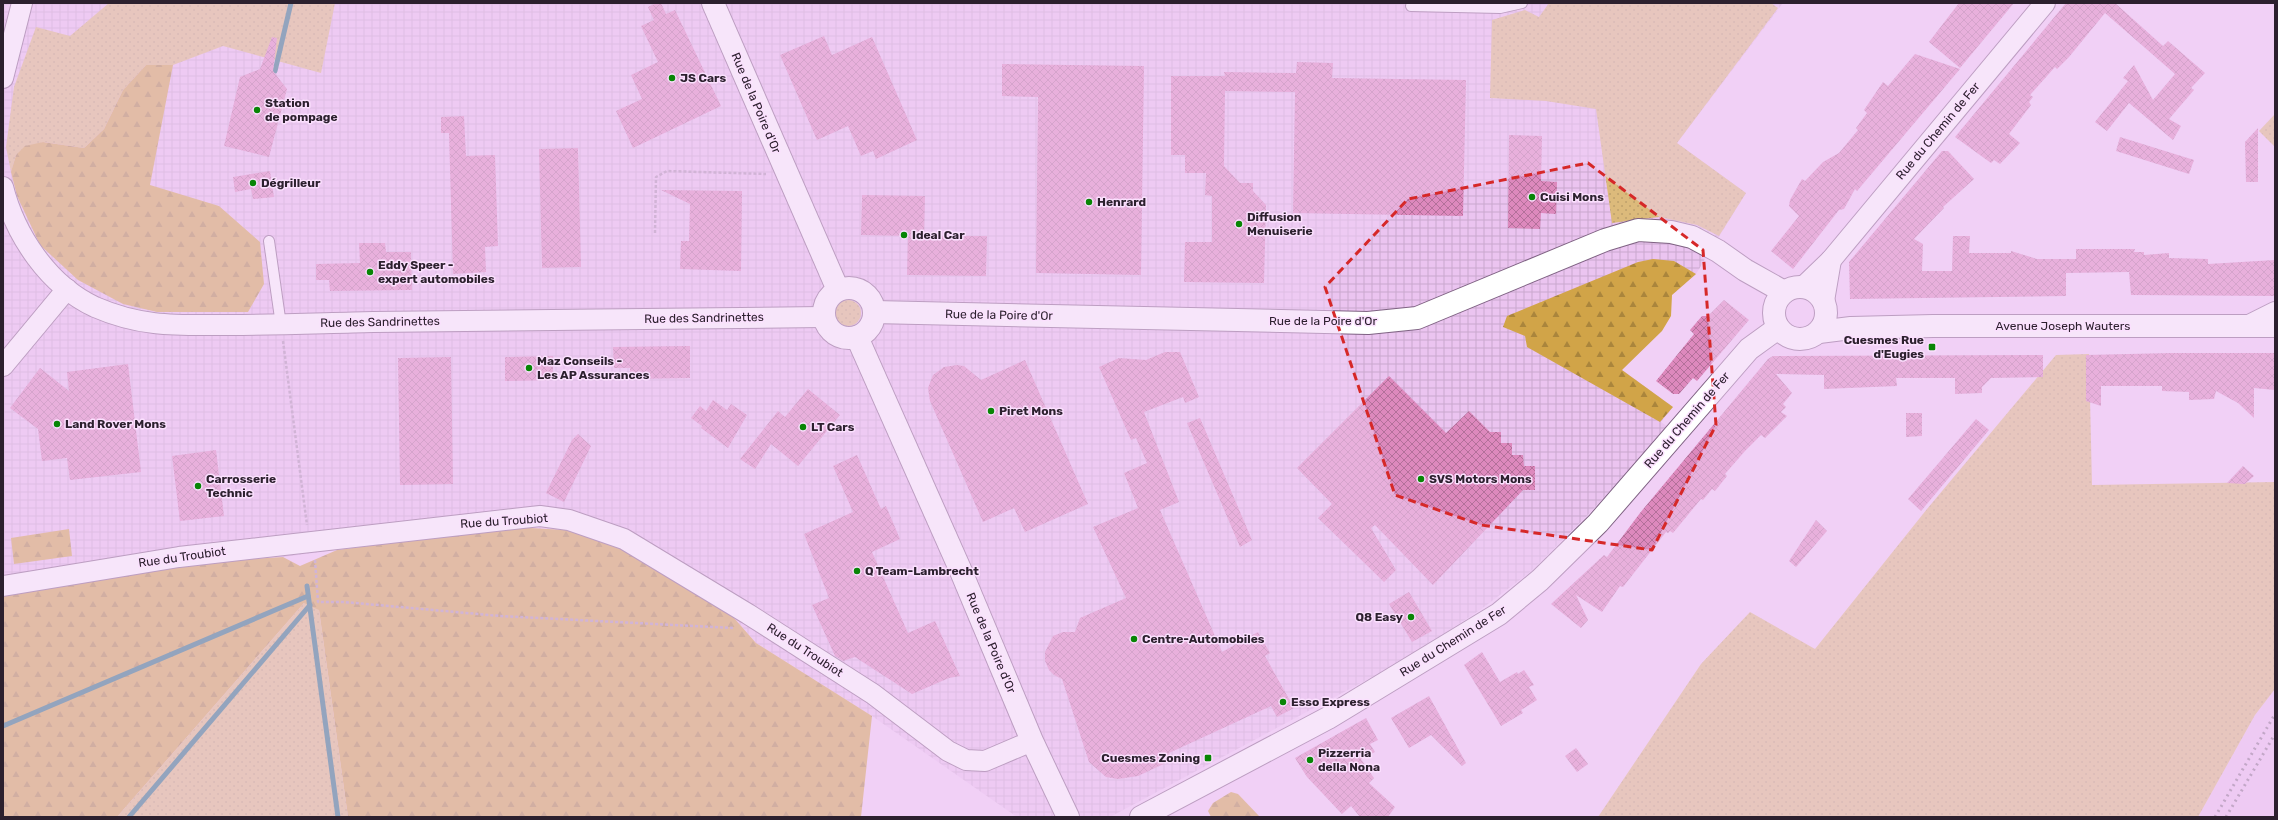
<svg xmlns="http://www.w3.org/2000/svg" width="2278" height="820" font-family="Rubik,sans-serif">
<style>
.built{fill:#ebc4f0}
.industrial{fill:url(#industrial-grid)}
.grass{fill:url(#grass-dots)}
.forest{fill:url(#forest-firs)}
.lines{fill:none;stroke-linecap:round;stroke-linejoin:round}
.stream{stroke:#22707a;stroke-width:5}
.building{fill:url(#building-cross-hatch)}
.service-casing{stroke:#7f6283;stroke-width:12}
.minor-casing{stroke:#7f6283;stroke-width:22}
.tertiary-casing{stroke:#7f6283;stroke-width:24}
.secondary-casing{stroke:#7f6283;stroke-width:24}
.path{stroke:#ac92b0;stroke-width:2.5;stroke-dasharray:3 2;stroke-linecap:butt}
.service{stroke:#fff;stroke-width:10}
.minor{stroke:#fff;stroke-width:20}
.tertiary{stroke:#fff;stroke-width:22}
.secondary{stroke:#fff;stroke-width:22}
.rail{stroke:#8b758e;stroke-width:3;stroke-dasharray:2 4;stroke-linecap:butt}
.marked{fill:none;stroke:#d62828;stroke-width:3;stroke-dasharray:8 5;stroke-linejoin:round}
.poi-dot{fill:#088505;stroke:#fbe0fe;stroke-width:1.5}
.labels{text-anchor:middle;stroke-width:3;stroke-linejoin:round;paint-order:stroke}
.poi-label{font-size:12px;font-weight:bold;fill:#2c202e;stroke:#fbe0fe;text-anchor:start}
.street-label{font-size:12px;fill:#2c202e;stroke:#fbe0fe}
</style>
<defs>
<pattern id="industrial-grid" width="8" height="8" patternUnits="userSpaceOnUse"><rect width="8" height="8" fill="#ebc4f0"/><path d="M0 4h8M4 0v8" fill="none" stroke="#caa8ce"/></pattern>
<pattern id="grass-dots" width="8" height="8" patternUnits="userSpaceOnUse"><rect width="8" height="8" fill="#dcba7b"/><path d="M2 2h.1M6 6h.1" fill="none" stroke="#bda06b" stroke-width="1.8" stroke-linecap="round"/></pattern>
<pattern id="forest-firs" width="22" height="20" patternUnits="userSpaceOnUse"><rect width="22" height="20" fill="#d1a448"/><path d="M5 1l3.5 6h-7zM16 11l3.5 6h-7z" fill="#aa853c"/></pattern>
<pattern id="building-cross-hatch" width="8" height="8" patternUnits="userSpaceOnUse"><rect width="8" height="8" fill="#dd89bd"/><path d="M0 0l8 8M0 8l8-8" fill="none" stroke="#b3709a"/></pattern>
</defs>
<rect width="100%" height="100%" fill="#f1d0f6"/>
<!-- built -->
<polygon class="built" points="2275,689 2275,817 2198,817 2255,715"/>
<!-- industrial -->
<polygon class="industrial" points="3,3 1783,3 1677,143 1746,193 1696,274 1672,295 1622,370 1673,407 1661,422 1668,427 1587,516 1529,573 1480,610 1406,659 1110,817 1017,817 872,716 756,643 727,610 512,527 283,557 186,563 3,593"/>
<!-- grass -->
<g class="grass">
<polygon points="109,3 335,3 321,73 223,46 173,65 146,65 123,90 104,129 84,148 43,142 16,155 11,172 6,147 14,87 36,27 70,36"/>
<polygon points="1549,3 1771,3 1778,8 1677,143 1746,193 1719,236 1697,225 1659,217 1612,223 1596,109 1546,101 1490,98 1492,20 1525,10 1539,17"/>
<polygon points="2275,114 2275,146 2274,146 2259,131"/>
<circle cx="848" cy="313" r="13"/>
<polygon points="2089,354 2092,485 2275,482 2275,689 2255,715 2198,817 1598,817 1701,664 1750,612 1815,649 1927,509 2056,355"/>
<polygon points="361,588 319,610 348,817 117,817 304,603"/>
</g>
<!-- forest -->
<g class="forest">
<polygon points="146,65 173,65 150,185 219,206 260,242 264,284 248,312 157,312 123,304 78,280 40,245 17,196 11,172 16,155 25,146 43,142 84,148 104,129 123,90"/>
<polygon points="1653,259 1674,261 1696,274 1672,295 1671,316 1662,331 1622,370 1673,407 1660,422 1527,347 1525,336 1503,327 1507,316 1638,262"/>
<polygon points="512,527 566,530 621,549 727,610 756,643 872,716 861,817 348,817 319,610 304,603 117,817 3,817 3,593 186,563 283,557 300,566 337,550"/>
<polygon points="69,529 72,556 14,564 11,538"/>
<polygon points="1231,792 1238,794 1260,817 1211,817 1208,811 1213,803"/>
</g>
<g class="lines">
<!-- stream -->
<g class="stream">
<polyline points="275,71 291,3"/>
<polyline points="307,586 338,817"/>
<polyline points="3,726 308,596"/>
<polyline points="129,817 310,605"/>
</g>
</g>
<!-- building -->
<g class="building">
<polygon points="656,3 661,3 666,14 675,10 721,106 633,148 616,111 642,99 631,75 658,62 641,26 654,20 648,7"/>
<polygon points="1959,3 2014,3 1960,68 1929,42"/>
<polygon points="2066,3 2115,3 2163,46 2168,41 2205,73 2191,88 2194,90 2169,119 2181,126 2173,140 2129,103 2107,131 2095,122 2128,81 2123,78 2134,65 2153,100 2175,74 2105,13 2069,57 2057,69 2055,67 2030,95 2033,97 2029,102 2031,105 2009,134 2020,143 2000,164 1994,160 1991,163 1955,137"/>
<polygon points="824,36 832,55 872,37 917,140 876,159 873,151 861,156 848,126 817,140 780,55"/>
<polygon points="272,37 277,38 273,71 287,89 269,157 224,146 240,77 260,69"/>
<polygon points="1915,54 1960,69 1857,191 1855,189 1844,209 1839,210 1793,269 1771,251 1799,216 1789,206 1790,200 1802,179 1805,181 1823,162 1839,153 1858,130 1856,128 1867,113 1864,110 1883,82 1888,86"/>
<polygon points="1297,62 1333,63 1332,78 1466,80 1463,216 1293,213 1295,92 1225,91 1224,166 1240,183 1253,183 1253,191 1266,205 1264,283 1184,282 1185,242 1212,242 1212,196 1205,195 1206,173 1185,173 1185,155 1171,155 1171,76 1225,76 1224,72 1296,73"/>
<polygon points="1002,64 1144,66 1141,275 1036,273 1038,97 1002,96"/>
<polygon points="464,116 466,156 495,155 498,246 485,247 486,272 453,274 449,133 441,133 441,117"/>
<polygon points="2258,128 2258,182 2246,182 2245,142"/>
<polygon points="1509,135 1542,136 1541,181 1557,182 1556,214 1541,213 1540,229 1508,228"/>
<polygon points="2120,137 2194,160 2189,174 2116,151"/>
<polygon points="578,148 581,267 542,268 539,149"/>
<polygon points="1942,151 1948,151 1974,179 1943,207 1944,208 1914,239 1923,244 1922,271 1952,271 1953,236 1970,236 1969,253 2011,253 2011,251 2037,259 2076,259 2076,249 2135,249 2134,252 2144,252 2144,255 2169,253 2169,258 2208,259 2208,264 2275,260 2275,296 2131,295 2129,272 2066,273 2066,296 1850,299 1849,262"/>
<polygon points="270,171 274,197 253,199 251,189 235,192 233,177"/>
<polygon points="661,190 742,191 741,271 680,269 681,241 689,241 690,204"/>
<polygon points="862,195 925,196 924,236 987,236 986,276 907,275 908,236 861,235"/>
<polygon points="359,243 385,243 386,252 411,252 412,290 330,291 329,280 316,280 316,264 360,263"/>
<polygon points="1724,300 1749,320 1697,381 1693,378 1679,394 1673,394 1656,381 1694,334 1690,330 1702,316 1708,316"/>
<polygon points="690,346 690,378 630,379 630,368 614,368 613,347"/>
<polygon points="1165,352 1180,352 1199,397 1185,403 1183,397 1144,412 1179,502 1160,510 1222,652 1258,632 1270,653 1265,656 1294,708 1277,717 1271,706 1169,753 1172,760 1138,776 1118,779 1106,777 1089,762 1062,679 1054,675 1049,670 1045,661 1045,652 1053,636 1063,632 1075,632 1080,618 1126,598 1093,527 1138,508 1124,473 1147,463 1136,438 1131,440 1099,367 1119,358 1146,360"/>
<polygon points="2171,353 2275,353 2275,390 2254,388 2254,418 2238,403 2216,391 2214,399 2189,400 2189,392 2162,391 2162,386 2101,386 2101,406 2086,401 2086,355"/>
<polygon points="2043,355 2043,377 1991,378 1982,387 1982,393 1955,394 1955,378 1896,378 1897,386 1824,389 1824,375 1776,374 1792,393 1783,404 1786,407 1781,412 1787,416 1765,438 1761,435 1745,451 1725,474 1727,476 1715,491 1712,489 1703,500 1701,499 1673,533 1670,531 1668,533 1666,532 1623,587 1620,586 1602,612 1576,595 1588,620 1581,628 1551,604 1604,555 1607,557 1640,513 1768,359 1773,356"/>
<polygon points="553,356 553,380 505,381 505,357"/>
<polygon points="451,357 453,484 400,485 398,358"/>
<polygon points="1025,360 1088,504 1025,532 1014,508 983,522 930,401 928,388 933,375 944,367 957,365 964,366 981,380"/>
<polygon points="128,364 141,472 70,480 67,458 42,461 38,429 10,408 40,368 69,391 67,372"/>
<polygon points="1389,376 1446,433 1469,411 1490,432 1501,432 1501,443 1512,443 1512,455 1523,455 1524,466 1535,466 1535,490 1523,490 1433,585 1375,525 1371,528 1396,570 1384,582 1318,518 1332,504 1297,468"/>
<polygon points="808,389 840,415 798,466 771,444 755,469 740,459 778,411 785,417"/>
<polygon points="713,400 727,410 731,404 747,415 728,448 701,428 702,426 691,418 700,406 706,411"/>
<polygon points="1906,413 1922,413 1922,436 1906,437"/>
<polygon points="1200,418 1252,540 1240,547 1187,423"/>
<polygon points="1976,419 1989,430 1921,511 1908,499"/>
<polygon points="578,434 591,446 564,502 546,493 572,440"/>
<polygon points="216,450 224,516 180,521 172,456"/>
<polygon points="857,455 881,509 886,506 900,539 872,552 908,633 935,621 960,676 949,678 912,694 855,657 843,661 835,656 812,605 829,598 804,534 853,512 833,466"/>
<polygon points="2243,466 2254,476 2245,484 2227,483"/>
<polygon points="1816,520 1827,531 1796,567 1789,561"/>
<polygon points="1409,592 1432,631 1412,642 1389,604"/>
<polygon points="1482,652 1500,682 1517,672 1518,674 1524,670 1534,685 1529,687 1537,700 1521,710 1523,713 1501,726 1464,665"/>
<polygon points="1429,696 1466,763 1462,766 1431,735 1409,748 1391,718"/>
<polygon points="1366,718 1378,740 1370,744 1375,752 1361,759 1374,778 1369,783 1395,807 1388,817 1360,817 1351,806 1342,814 1307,777 1295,758"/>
<polygon points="1576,748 1588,764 1577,772 1565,756"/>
</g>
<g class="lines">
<defs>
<g id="service">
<polyline points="1411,6 1500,8 1522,3"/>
<polyline points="269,241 281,325"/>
</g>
<g id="minor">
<polyline points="3,78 22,3"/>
<path d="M3,187C15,235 48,285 95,307C143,328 180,325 230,325C278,325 325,323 373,322C523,320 673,319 823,317"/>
<polyline points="1803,287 1831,260 2045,3"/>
<polyline points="1824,301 1831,260"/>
<polyline points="2247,326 2275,312"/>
<polyline points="3,366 67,289"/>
<polyline points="3,586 179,557 540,516 569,520 624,539 748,614 873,694 948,751 966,760 985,761 1032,741"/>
</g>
<g id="tertiary">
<polyline points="713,3 838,290"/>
<circle cx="849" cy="313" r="25"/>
<polyline points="874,312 1368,323 1417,318 1605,240 1638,230 1671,232 1692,237 1718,251 1745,270 1784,292"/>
<polyline points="857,337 960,569 1032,741 1068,817"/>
</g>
<g id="secondary">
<circle cx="1800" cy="313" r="26"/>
<polyline points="1819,332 1851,328 1933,326 2275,326"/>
<polyline points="1141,817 1328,718 1499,614 1540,580 1598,523 1749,349 1778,328"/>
</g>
</defs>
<!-- service casing -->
<use href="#service" class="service-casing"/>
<!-- minor casing -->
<use href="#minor" class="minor-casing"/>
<!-- tertiary casing -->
<use href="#tertiary" class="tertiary-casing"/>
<!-- secondary casing -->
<use href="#secondary" class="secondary-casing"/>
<!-- path -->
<g class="path">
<polyline points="655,233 656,177 667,171 766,174"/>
<polyline points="283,341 307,525"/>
<polyline points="315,560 318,602 344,602 500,616 733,628"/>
</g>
<!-- service -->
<use href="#service" class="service"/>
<!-- minor -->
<use href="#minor" class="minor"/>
<!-- tertiary -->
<use href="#tertiary" class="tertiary"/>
<!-- secondary -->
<use href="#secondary" class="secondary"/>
<!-- rail -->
<g class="rail">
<polyline points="2215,817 2275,714"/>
<polyline points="2226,817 2275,734"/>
</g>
</g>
<!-- marked area -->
<path d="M0 0H2278V820H0ZM1588,163L1703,250L1716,425L1652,550L1481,525L1395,495L1325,287L1408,199Z" fill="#f1d0f6" fill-opacity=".55" fill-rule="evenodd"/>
<path class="marked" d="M1588,163L1703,250L1716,425L1652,550L1481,525L1395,495L1325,287L1408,199Z"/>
<!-- markers -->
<g class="poi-dot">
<circle cx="672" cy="78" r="4"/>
<circle cx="257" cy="110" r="4"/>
<circle cx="253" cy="183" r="4"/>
<circle cx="1532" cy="197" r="4"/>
<circle cx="1089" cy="202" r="4"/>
<circle cx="1239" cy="224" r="4"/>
<circle cx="904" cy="235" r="4"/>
<circle cx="370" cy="272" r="4"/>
<rect x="1928" y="343" width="8" height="8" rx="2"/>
<circle cx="529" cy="368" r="4"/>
<circle cx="991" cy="411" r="4"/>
<circle cx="57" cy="424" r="4"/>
<circle cx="803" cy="427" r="4"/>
<circle cx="1421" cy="479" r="4"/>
<circle cx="198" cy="486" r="4"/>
<circle cx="857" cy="571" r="4"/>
<circle cx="1411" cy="617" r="4"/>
<circle cx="1134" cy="639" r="4"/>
<circle cx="1283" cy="702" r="4"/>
<rect x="1204" y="754" width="8" height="8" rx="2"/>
<circle cx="1310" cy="760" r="4"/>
</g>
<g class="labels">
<!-- poi labels -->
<g class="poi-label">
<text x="680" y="82">JS Cars</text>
<text x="265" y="107">Station<tspan x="265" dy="14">de pompage</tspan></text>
<text x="261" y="187">Dégrilleur</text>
<text x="1540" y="201">Cuisi Mons</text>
<text x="1097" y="206">Henrard</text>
<text x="1247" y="221">Diffusion<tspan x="1247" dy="14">Menuiserie</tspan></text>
<text x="912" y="239">Ideal Car</text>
<text x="378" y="269">Eddy Speer -<tspan x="378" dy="14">expert automobiles</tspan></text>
<text x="1924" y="344" text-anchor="end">Cuesmes Rue<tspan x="1924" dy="14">d'Eugies</tspan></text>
<text x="537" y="365">Maz Conseils -<tspan x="537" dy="14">Les AP Assurances</tspan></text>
<text x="999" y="415">Piret Mons</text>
<text x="65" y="428">Land Rover Mons</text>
<text x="811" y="431">LT Cars</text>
<text x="206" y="483">Carrosserie<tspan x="206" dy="14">Technic</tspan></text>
<text x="1429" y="483">SVS Motors Mons</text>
<text x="865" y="575">Q Team-Lambrecht</text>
<text x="1403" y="621" text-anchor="end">Q8 Easy</text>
<text x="1142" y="643">Centre-Automobiles</text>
<text x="1291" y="706">Esso Express</text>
<text x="1318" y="757">Pizzerria<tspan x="1318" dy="14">della Nona</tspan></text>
<text x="1200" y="762" text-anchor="end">Cuesmes Zoning</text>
</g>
<!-- street labels -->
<g class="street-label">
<text transform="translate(756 103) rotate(67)" y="4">Rue de la Poire d'Or</text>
<text transform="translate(1938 131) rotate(-50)" y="4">Rue du Chemin de Fer</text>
<text transform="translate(999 315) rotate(1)" y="4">Rue de la Poire d'Or</text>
<text transform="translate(704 318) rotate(-1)" y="4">Rue des Sandrinettes</text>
<text x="1323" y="325">Rue de la Poire d'Or</text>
<text transform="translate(380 322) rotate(-1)" y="4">Rue des Sandrinettes</text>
<text x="2063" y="330">Avenue Joseph Wauters</text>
<text transform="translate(1687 420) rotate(-49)" y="4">Rue du Chemin de Fer</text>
<text transform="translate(504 521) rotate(-4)" y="4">Rue du Troubiot</text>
<text transform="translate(182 557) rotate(-8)" y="4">Rue du Troubiot</text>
<text transform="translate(1453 641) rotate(-32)" y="4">Rue du Chemin de Fer</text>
<text transform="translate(991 643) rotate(67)" y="4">Rue de la Poire d'Or</text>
<text transform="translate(805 650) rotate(33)" y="4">Rue du Troubiot</text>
</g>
</g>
<!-- border -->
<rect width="2278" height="820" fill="none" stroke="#2c202e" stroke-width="8"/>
</svg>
